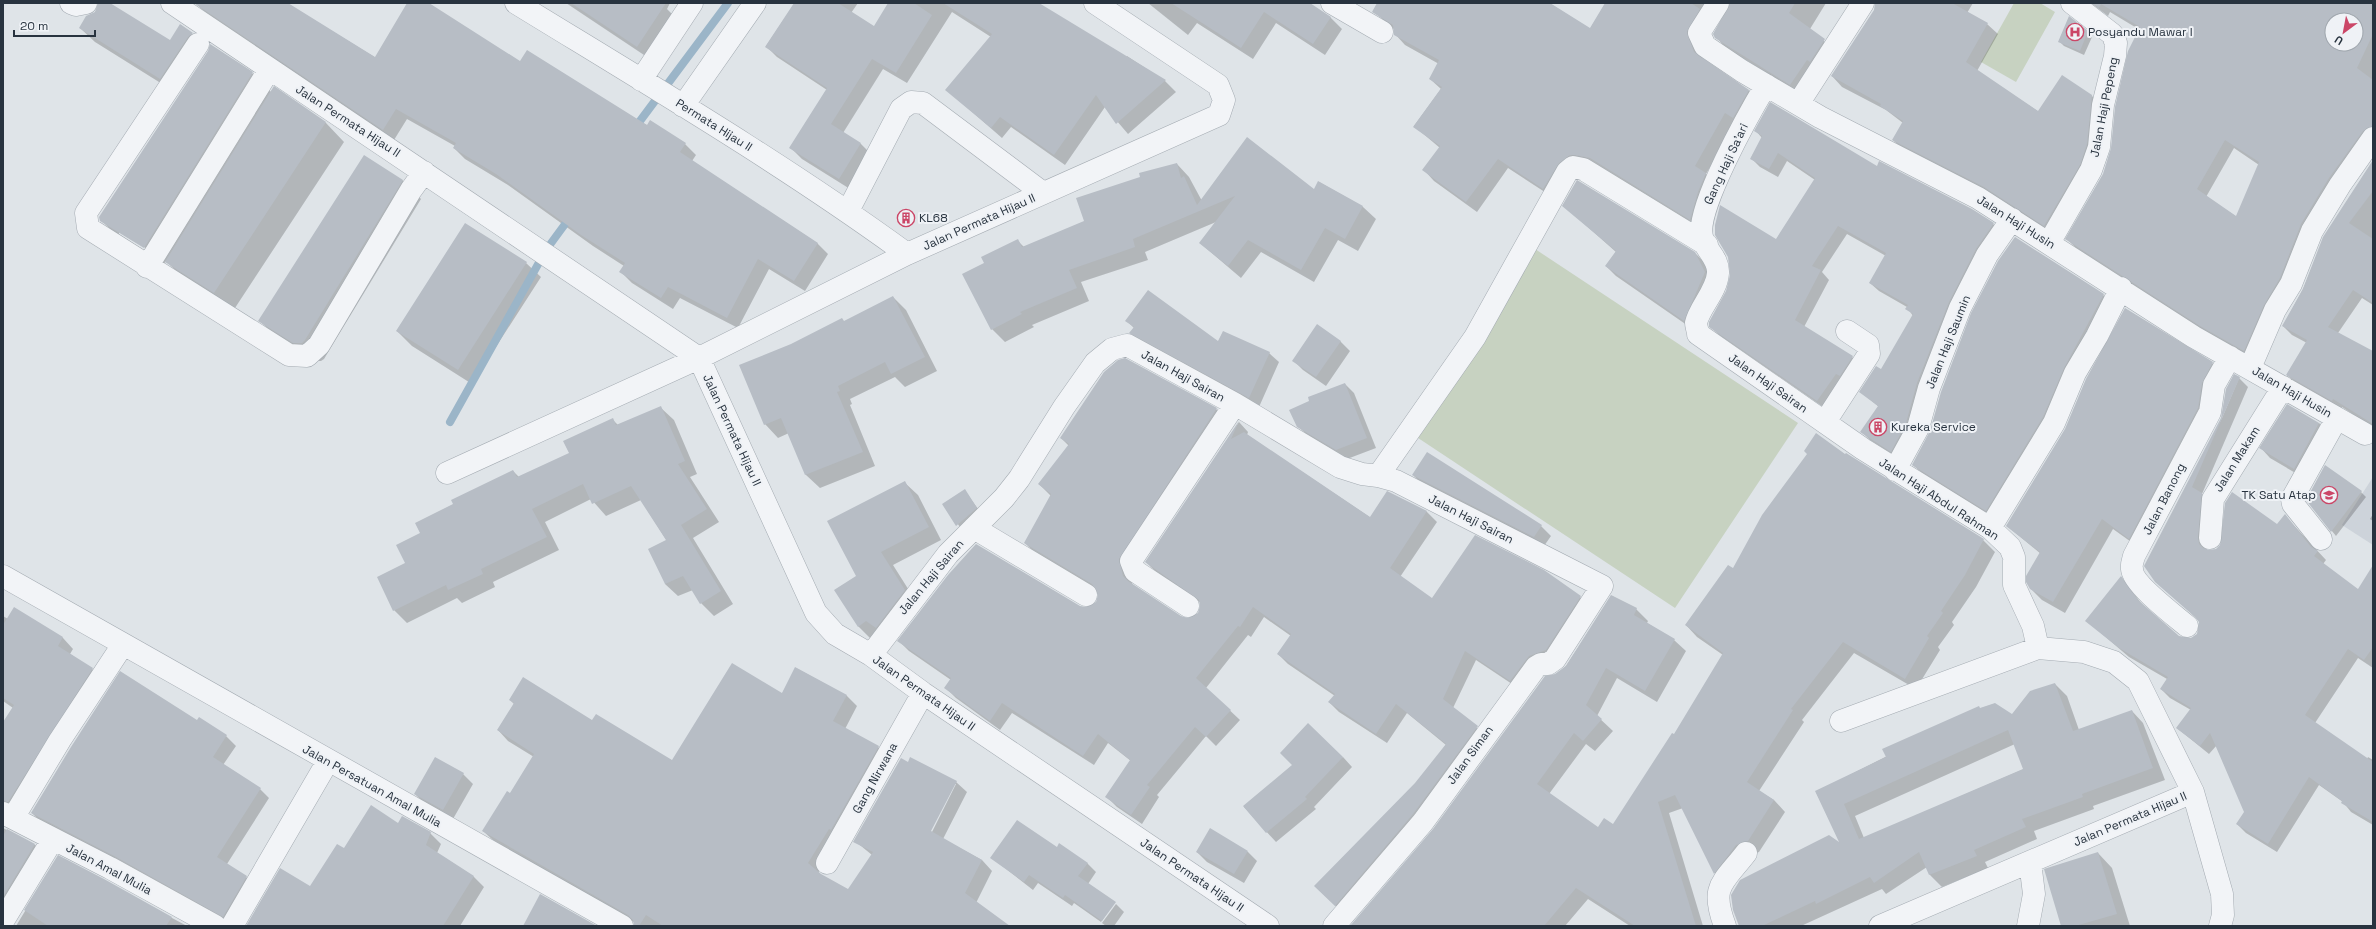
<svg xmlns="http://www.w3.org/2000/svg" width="2376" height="929" viewBox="0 0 2376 929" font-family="'Space Grotesk',sans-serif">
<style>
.built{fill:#cdd3da}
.green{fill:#c7d2c1}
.shadow{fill:#0003;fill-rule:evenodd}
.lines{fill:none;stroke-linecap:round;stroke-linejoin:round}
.stream{stroke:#9bb5c8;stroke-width:8}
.building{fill:#b7bdc5;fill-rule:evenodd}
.minor-casing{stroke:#a4abb2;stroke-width:23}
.minor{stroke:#f2f4f7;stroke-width:22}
.labels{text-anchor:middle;stroke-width:4;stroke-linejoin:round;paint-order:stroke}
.poi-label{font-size:12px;fill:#28333f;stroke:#eff2f6;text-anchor:start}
.street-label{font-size:12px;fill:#28333f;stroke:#eff2f6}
</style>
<rect width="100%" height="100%" fill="#dfe4e8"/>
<path class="built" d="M2373,477v68l-31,-20z"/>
<path class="green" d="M2014,3h26l15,9 -39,70 -35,-20z
M1529,245l269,178 -123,185 -269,-178z"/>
<path class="shadow" d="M99,3h9l62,39 11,-17 26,23 -32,44 -80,-50 -15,-14 15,-15z
M195,3h91l90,55 32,-55h18l94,59 165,82 11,11 -4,6 125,82 11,11 -23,37 -36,-22 -31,59 -58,-30 -7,11 -41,-26 -11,-11 3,-6 -31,-20 -85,-61 -43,-26 -11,-11 1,-2 -48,-27 -13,21 -188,-127z
M566,3h104l-3,6 10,10 -27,40z
M795,3h63l-7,10 23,15 15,-25h148l89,55 1,-2 38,25 11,11 -48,42 -23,-27 -40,58 -54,-38 -9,11 -55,-48 44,-53 -39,-25 -45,71 -24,-14 -40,64 18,11 11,11 -22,34 -48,-30 -11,-11 36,-58 -50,-33 -11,-11z
M1148,3h160l22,14 12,12 -17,26 -49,-32 -23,36 -56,-36 -9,12z
M1378,3h171l41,26 16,-26h118l-26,46 7,13 43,28 11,11 -23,22 -30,51 10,10 -16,45 -114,-64 -32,33 -46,-30 -31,44 -43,-31 -10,-11 16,-22 -26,-22 27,-37 -11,-10 9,-15 -34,-19 -10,-11 -1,-5 -21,-18z
M1731,3h95l-16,26 24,21 -33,44 -75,-46 -10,-11z
M1875,3h98l-6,10 20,11 11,10 -21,37 62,41 53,-16 10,11 -5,48 -42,80 -152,-85 -10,-10 10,-17 -17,-13 -44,-23 -10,-11 43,-66z
M2091,3h282v136l-120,220 -42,-24 -135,-87 -9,-9 37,-64 8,-26 28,-119 -30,-18 -2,4zM2332,20h24v24h-24zM2234,148l25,17 -22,52 -31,-20z
M2069,18l23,19 -8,18 -20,-9 -5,-5z
M252,73l19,19 3,-4 52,35 18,19 -111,169 -48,-31 -19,-19 -3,5 -43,-27 -19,-19zM119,232l30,18 -2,2 -28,-18z
M1756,131l121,37 116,56 9,8 -102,227 -30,-19 -8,-8 17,-25 -18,-15 20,-21 32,-55 -6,-9 -28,-16 -9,-8 16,-27 -39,-22 -25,38 7,8 -25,47 48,30 9,9 -35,43 -107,-74 -9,-9 66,-86 39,-60 -28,-19 -9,16 -18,-10 -9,-9 11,-20z
M1247,139l67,52 5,-9 44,25 13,12 -18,32 -20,-11 -24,42 -53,-30 -20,26 -41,-35 16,-21 -71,30 3,8 -67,22 8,19 -57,24 2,2 -29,15 -13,-13 -7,-65 32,-24 7,7 61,-25 56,-45 36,-13 12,13 13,24z
M2373,161v144l-11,-7 -24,35 35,20v75l-31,-21 -1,2 -45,-26 -9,-8 20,-32 -15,-8 -9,-9 20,-37 21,-52z
M402,180l19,19 -97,160 -3,2h-8l-35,-22 -18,-18z
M1564,206l131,47 10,10 10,20 -21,47 -78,-54 -10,-10 10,-14z
M526,263l15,14 -69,107 -60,-38 -15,-15z
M2103,295l9,8 -117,216 -73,-46 -9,-8 18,-33z
M893,297l13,13 31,61 -32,16 -10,-10 -45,22 2,5 -2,1 25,61 -55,22 -14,-13 -17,-42 -11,5 -13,-14 26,-79 53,-23z
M1127,321l142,32 10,9 -20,45 -119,-64 -10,-10 4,-5z
M1340,341l10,10 -24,35 -23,-16 -10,-10z
M1125,359l91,50 10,10 -98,151 5,16 48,31 7,3 11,-6 2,-11 -45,-31 -10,-10 93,-140 9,10 -1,3 124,83 16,-25 40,19 10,10 -37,55 32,22 148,-2 10,10 -69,83 -45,-30 -23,48 34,29 -142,178 -30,-29 101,-102 30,-39 -39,-32 -20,30 -48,-31 -10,-10 6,-6 -47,-32 -10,-10 13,-18 -27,-19 -13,20 -3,-2 -42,53 34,32 -24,26 -10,-10 -49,59 2,2 -17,27 -25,-17 -10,-10 24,-36 -23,-18 -14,22 -82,-52 -12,17 -44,-32 -10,-10 5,-8 -42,-29 -10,-10 180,-34 7,2 11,-7 3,-7 -3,-5 -62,-37 -10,-10 26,-47 -12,-12 30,-38 -8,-8z
M2212,363l12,11 -83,175 -28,-20 -48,84 -23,-13 -12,-12 11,-34 -34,-28 59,-96z
M2239,378l9,9 -46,107 9,9 -4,48 9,-1 62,-24 7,-10 41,44 -3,4 35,27 15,-24v101l-15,-10 -43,65 52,36 1,-2 5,3v65l-22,-13 -8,-10 -24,-17 -42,67 -31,-19 -9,-9 8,-12 -28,-67 -8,9 -32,-26 14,-18 -21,-12 -9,-9 6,-10 -38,-22 -42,-36 34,-44 23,30 35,30 12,2 7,-5 2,-12 -55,-56 77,-148z
M1345,384l9,9 22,55 -29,11 -39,-23 -10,-10z
M661,408l13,12 23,54 -7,3 29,45 -26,16 40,66 -19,12 -13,-13 -8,-13 -15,6 -13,-12 2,-43 -26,-41 -35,16 -15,-17 -46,23 14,28 -66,32 2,5 -33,16 -5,-5 -50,25 -13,-13 12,-46 16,-30 33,-29 58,-34 6,6 51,-23 42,-35 6,6z
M2319,423l10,10 -25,45 -34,-20 -9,-10z
M1845,455l138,85 12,12 -19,35 -24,35 2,3 -16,22 2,3 -24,39 -62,-36 -52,67 2,2 -45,69 15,9 11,12 -26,40 -11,4 -22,28 -11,-11 -32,-65 -14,5 34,113h-73l-42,-27 -23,27h-213l82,-96 122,-155 10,-9 46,-70 24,13 12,12 -1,2 27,17 12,11 -29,51 -40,-24 -20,38 16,15 -18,20 -9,-7 -37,50 49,35 16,-3 60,-90 49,-81 -26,-18 -11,-12 47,-55z
M1413,475l128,51 10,10 -7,10 -121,-61z
M905,483l13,12 23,45 -48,25 24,38 -46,36 -13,-13 -1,-49z
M965,491l16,22 -19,17 -18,-26z
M2361,492l5,5 -30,39 -29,-36z
M2373,514v7l-3,-2z
M15,609l48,29 10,11 -3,5 22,15 11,10 -100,138v-93l10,-16 -10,-7v-85l5,3z
M796,668l51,28 10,10 -12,23 33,18 11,10 -71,116 30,18 24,-36 -17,-14 101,-59 11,10 -24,47 39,21 10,11 -16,32 32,23h-373l-1,-4 -140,-81 -11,-10 27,-37 24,-37 -26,-16 -10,-11 16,-26 -4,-4 82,22 81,39 109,-67zM954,784h2l-26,52 -2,-1z
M2055,684l12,12 12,34 53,-19 11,12 22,57 -72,26 1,3 -60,22 3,8 -52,23 3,6 -46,19 -12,-12 -3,-8 -41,27 -4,-5 -81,37h-61l101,-82 -25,-52 164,-83 32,7zM2015,744l9,25 -160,69 -9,-22z
M199,719l27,17 10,10 -13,19 37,24 9,9 -42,66 19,13 10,9 -23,40 -192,-104 -9,-9 165,-91z
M1343,757l9,10 -38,40 2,2 -40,33 -32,-35z
M463,774l10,10 -20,35 -28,-15 -10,-10z
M399,824l31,9 11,11 -4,9 37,24 10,10 -24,39h-212l62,-38 34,-38z
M3,828l32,17 10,10 -42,70z
M1197,852h51l9,9 -13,22 -37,-21z
M2098,853l14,15 18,58h-68z
M58,857l129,69h-171z
M992,858l95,5 9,9 -8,12 26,19 -13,19 -27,-19 -2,3 -34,-23 -5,7z
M1116,904l8,8 -10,14h-8l-4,-3z"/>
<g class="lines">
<path class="stream" d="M634,129l94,-126
M450,422l96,-172 25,-34"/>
</g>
<path class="building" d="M98,3h12l60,37 10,-16 13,9 -5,4 -28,42 -81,-51 7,-12 9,-4z
M194,3h94l87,54 32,-54h22l91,58 7,-11 120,75 3,-5 36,23 -6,9 138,91 -24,38 -36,-22 -31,59 -59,-31 -7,11 -42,-26 6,-9 -44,-28 -85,-61 -43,-26 3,-5 -60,-34 -13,21z
M571,3h95l-29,44z
M794,3h44l36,23 14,-23h26l18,12 -36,58 -24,-14 -41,65 30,19 -22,36 -50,-31 38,-60 -62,-41z
M943,3h96l127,77 -50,44 -20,-29 -42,60 -54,-38 -9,11 -46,-38 47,-56z
M1171,3h139l21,14 -18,27 -49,-32 -23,36z
M1377,3h173l40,25 15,-25h86l9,6 -13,23 7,20 55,38 -16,28 -8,-5 -30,53 11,7 -8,19 -8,28 -100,-62 -15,-3h-5l-11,8 -16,26 -45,-30 -32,43 -44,-32 18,-24 -27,-19 29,-40 -13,-8 10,-19 -45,-25 -1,-10 -21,-13z
M1730,3h65l-6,10 36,26 -15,23 -3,-2 -17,25 -75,-47 -2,-4z
M1875,3h77l36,20 -22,39 72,49 24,-36 30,20 -5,49 -7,21 -36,61 -60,-39 -92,-47 11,-19 -23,-15 1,-2 -50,-28 43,-66z
M2092,3h281v31l-16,34 16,12v46l-10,5 -34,47 -28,46 -21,54 -16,27 -20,46 -44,-25 -135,-87 38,-65 8,-26 4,-41 13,-56 12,-24 -39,-23 -2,4zM2332,20h24v24h-24zM2225,140l34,22 -23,54 -39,-27z
M2069,16l19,15 -8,20 -22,-9z
M210,44l43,28 -109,176 -44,-27 -1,-4 109,-166z
M274,86l52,36 -112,171 -49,-31z
M1770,102l107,64 2,-5 93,48 22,14 -18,26 -27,53 -32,81 -11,40 -15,29 -31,-20 18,-26 -19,-14 17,-26 5,3 32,-55 -8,-5 3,-4 -39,-22 17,-30 -48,-27 -26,40 9,4 -26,50 58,36 -13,20 -4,-2 -19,27 -108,-74v-5l17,-31 4,-16 -2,-18 -13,-22v-10l5,-20 56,34 39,-61 -37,-25 -9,16 -19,-10 12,-23 -8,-5z
M1247,137l67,52 4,-8 45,25 -18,33 -20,-11 -24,42 -53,-30 -20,26 -29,-23 36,-47 -102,43 2,8 -66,23 8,18 -57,24 2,2 -31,16 -29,-56 22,-11 -3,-6 37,-18 4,8 62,-26 -8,-23 64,-21 -1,-4 38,-10 4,15 3,-2 13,29z
M364,155l39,25 -98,160 -3,3h-9l-35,-22z
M2373,160v31l-24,32 24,16v64l-20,-13 -25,37 45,24v73l-40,-25 -1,2 -46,-26 21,-35 -25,-14 21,-37 20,-52z
M1577,180l118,72 10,20 -21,49 -79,-55 11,-15 -54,-45z
M465,223l62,39 -69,108 -62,-39z
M2015,237l89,57 -40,74 -21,49 -57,94 -74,-46 18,-34 11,-39 30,-79 27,-52z
M1148,290l70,51 5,-10 47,21 -21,46 -120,-65 5,-6 -9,-6z
M893,296l32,61 -34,17 -6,-12 -47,24 2,5 -3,1 26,60 -58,23 -24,-57 -17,7 -25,-60 52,-21 51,-26 2,3z
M2125,308l88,54 -11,21 -4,25 -69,131 -27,-20 -49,83 -23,-13 -4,-7v-6l14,-24 -34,-26 59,-97 21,-50z
M1317,324l24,17 -25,36 -24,-16z
M1125,358l92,50 -98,151 4,17 5,5 53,35 7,2 10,-5 2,-7 -1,-6 -54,-38 94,-141 -8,18 13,-7 126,85 17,-26 40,20 -37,57 42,30 43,-63 69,35 37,26 -35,54 -17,6 -19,25 -45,-30 -22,48 35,27 -65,88 -78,92 -21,-20 101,-103 31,-39 -50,-40 -20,30 -48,-32 7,-8 -58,-40 14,-20 -38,-27 -13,20 -2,-1 -42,52 35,32 -25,27 -11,-10 -48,58 3,2 -19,28 -26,-18 25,-37 -32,-26 -15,22 -81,-53 -12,18 -46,-33 7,-10 -54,-37 51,-66 28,-31 104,62 6,1 10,-5 2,-7 -6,-11 -68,-41 27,-49 -13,-10 31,-40 -9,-6 44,-66 14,-12z
M2234,374l6,3 -48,110 10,6 -4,44 1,7 4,4 6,2 7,-1 4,-4 5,-42 7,-11 45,32 8,-10 26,33 7,4 -4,5 44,33 15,-24v82l-9,13 -16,-11 -43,66 68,47v60l-32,-19 1,-2 -33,-24 -41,67 -32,-20 8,-12 -34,-79 -10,13 -24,-18 15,-20 -31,-19 8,-12 -49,-29 -34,-27 36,-45 17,24 41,36 12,2 6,-4 2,-12 -4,-5 -40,-35 -11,-16 77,-148 5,-29z
M1345,383l22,55 -31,12 -39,-23 -8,-17 20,-9 -1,-4z
M2287,404l32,19 -25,46 -35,-21z
M661,406l24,55 -7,3 29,45 -26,16 40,66 -21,13 -17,-28 -18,8 -17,-35 18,-9 -35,-54 -39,18 -9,-20 -51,25 15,28 -66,32 2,5 -35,16 -2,-5 -53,26 -16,-34 28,-14 -9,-18 24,-12 -5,-10 38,-19 -2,-4 62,-30 4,7 52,-24 -6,-12 50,-23 3,7z
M1816,433l29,21 1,-1 138,86 -19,36 -24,36 2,2 -16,23 2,2 -24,41 -62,-37 -52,67 2,1 -46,72 27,18 -26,41 -12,4 -22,29 -39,-79 -17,7 38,124h-61l-59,-38 -32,38h-194l83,-97 112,-153 10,-2 11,-8 45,-71 26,13 -3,7 41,24 -30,52 -39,-23 -20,37 16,14 -19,22 -9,-8 -37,51 61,43 6,-9 9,6 59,-91 2,1 49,-81 -38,-28 43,-60 5,3 29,-53 45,-61 -3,-3z
M1427,452l115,73 -8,12 -122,-62z
M2325,465l37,26 -31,41 -25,-32z
M905,481l24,46 -48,25 24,38 -29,38 -10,-7 -8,6 -24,-37 22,-14 -29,-55z
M965,489l12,19 -21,18 -14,-22z
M14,607l49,30 -5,9 35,22 -85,134 -5,-1v-79l11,-17 -11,-7v-73z
M732,663l50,30 13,-26 52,28 -14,26 46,25 -48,84 -2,-1 -21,34 13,11 27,15 25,-37 -20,-10 48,-84 7,4 2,-5 47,24 -26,50 51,29 -17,33 45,33h-347l-17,-11 -7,11h-5l-1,-6 -5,-5 -146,-84 25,-40 3,2 24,-39 -37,-24 17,-27 -5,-3 14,-23 69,43 4,-6 76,46z
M120,671l77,49 2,-3 28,18 -14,22 48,31 -44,69 30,19 -24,41 -107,-60 -85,-44 40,-66z
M2055,683l18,48 59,-21 21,58 -71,26 1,3 -61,22 4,8 -52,23 3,6 -48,19 -10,-23 -45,31 -4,-6 -54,27 -1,-3 -53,25h-23l-6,-16 -2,-15 9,-15 89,-45 10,7 -24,-51 71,-34 -4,-8 97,-43 1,2 15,-5 17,11 18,-23zM2008,730l15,39 -164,70 -15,-35z
M1308,723l35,34 -38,40 2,2 -41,34 -23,-27 49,-41 -12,-12z
M435,757l29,16 -21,37 -29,-16z
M371,805l27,18 4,-7 29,16 -5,13 48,31 -31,50h-197l34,-58 30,18 27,-42 7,4z
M1017,820l40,27 2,-4 29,20 -10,13 38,26 -14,19 -37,-26 -2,3 -34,-23 -5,7 -34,-24z
M1210,828l38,23 -14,23 -38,-22z
M7,829l28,15 -32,53v-61z
M2098,852l19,62 -42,12h-14l-17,-57z
M58,855l46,24 68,38 -6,9h-118l-24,-16z
M540,894l57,32h-74z"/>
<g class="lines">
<defs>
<path id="minor" d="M71,3l5,2 10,-2
M172,3l527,355 208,-104 312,-139 5,-15 -6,-15 -123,-82
M516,3c132,81 266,160 391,251
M1332,3l50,29
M1718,3l-19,30 6,13 37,25 78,46 158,81 216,139 171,97
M198,44l-112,169 2,15 201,127 18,1 12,-11 92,-155 13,-18
M641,80l51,-77
M1766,85c-16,27 -71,124 -64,152 3,13 17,21 16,36 -1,18 -19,35 -22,50 0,3 2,8 2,11l165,115 127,79 20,19 4,10v28l19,41 5,22
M1798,104l65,-101
M683,106l72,-103
M848,211l53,-102 10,-7 12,1 120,90
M2049,243l42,-73 8,-23 4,-42 12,-49 1,-13 -4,-9 -40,-31
M147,267l122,-197
M2250,368l25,-58 16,-26 21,-53 28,-46 33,-47
M1825,422l44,-68 -1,-9 -21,-14
M1895,470l23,-42 11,-40 31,-80 27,-53 25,-36
M447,473l252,-115 117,255 19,21 36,21 52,38 345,233
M1378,476l97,-139 92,-165 6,-5 10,2 124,76
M974,528l112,67
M1990,528l64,-105 21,-50 22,-37 24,-48
M2210,538l3,-39 70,-112
M2321,539l-28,-35 -1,-5 45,-81
M3,576l619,350
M1188,606l-53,-35 -4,-10 104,-157
M2187,626c-12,-10 -55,-43 -55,-57 -1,-4 1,-9 2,-13l76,-144 4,-27 16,-28
M871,655l77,-101 56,-56 15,-19 45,-72 31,-44 17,-14 15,-4 108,59 105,63 22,7 16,2 18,5 206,105 -47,73 -7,5h-7l-5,3 -113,155 -89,104
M1841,721l197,-73 46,4 30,10 24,19 55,111 29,102 1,21 -3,11
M3,813l107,55 105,58
M13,818l47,-78 62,-94
M827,863l96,-170
M3,921l50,-82
M232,926l96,-165
M1725,926c-15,-40 -3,-42 21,-73
M1880,926l313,-134
M2028,926l6,-32 -4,-32"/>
</defs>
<use href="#minor" class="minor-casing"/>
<use href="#minor" class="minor"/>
</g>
<defs>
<symbol id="hospital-ring" viewBox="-11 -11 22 22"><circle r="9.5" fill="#eff2f6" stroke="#cb4667" stroke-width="1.5"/><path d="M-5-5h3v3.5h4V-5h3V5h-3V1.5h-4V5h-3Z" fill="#cb4667"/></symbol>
<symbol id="building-ring" viewBox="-11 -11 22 22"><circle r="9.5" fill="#eff2f6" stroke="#cb4667" stroke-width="1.5"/><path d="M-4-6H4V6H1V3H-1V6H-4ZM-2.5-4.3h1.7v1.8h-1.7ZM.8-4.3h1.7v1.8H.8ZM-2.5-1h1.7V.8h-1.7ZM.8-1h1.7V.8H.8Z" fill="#cb4667"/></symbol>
<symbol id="school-ring" viewBox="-11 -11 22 22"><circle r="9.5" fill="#eff2f6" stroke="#cb4667" stroke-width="1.5"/><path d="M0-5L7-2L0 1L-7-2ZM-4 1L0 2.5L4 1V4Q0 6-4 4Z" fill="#cb4667"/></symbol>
</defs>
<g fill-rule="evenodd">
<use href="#hospital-ring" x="2065" y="22" width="20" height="20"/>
<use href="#building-ring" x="896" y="208" width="20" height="20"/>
<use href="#building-ring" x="1868" y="417" width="20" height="20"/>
<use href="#school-ring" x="2319" y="485" width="20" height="20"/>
</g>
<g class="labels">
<g class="poi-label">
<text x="2088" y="36">Posyandu Mawar I</text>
<text x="919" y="222">KL68</text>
<text x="1891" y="431">Kureka Service</text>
<text x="2316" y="499" text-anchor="end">TK Satu Atap</text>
</g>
<g class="street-label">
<text transform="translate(2104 107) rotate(-79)" y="4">Jalan Haji Pepeng</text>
<text transform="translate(348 121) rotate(33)" y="4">Jalan Permata Hijau II</text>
<text transform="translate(714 125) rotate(32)" y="4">Permata Hijau II</text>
<text transform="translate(1726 164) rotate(-65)" y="4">Gang Haji Sa'ari</text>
<text transform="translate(979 222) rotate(-24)" y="4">Jalan Permata Hijau II</text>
<text transform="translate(2016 222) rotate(32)" y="4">Jalan Haji Husin</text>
<text transform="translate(1948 342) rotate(-68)" y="4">Jalan Haji Saumin</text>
<text transform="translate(1183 376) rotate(29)" y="4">Jalan Haji Sairan</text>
<text transform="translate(1768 383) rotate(35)" y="4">Jalan Haji Sairan</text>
<text transform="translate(2292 392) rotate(30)" y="4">Jalan Haji Husin</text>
<text transform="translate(732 430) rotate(65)" y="4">Jalan Permata Hijau II</text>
<text transform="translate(2237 459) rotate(-58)" y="4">Jalan Makam</text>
<text transform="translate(1939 499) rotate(33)" y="4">Jalan Haji Abdul Rahman</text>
<text transform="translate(2164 499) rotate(-63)" y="4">Jalan Banong</text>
<text transform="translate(1471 519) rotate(27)" y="4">Jalan Haji Sairan</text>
<text transform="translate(931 577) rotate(-50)" y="4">Jalan Haji Sairan</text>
<text transform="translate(924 693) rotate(35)" y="4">Jalan Permata Hijau II</text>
<text transform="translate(1470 755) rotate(-54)" y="4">Jalan Siman</text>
<text transform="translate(875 778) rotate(-61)" y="4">Gang Nirwana</text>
<text transform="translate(372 786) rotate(29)" y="4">Jalan Persatuan Amal Mulia</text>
<text transform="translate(2130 819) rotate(-23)" y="4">Jalan Permata Hijau II</text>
<text transform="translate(109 869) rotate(28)" y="4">Jalan Amal Mulia</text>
<text transform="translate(1192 875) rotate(34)" y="4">Jalan Permata Hijau II</text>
</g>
</g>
<rect width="2376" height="929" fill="none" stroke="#28333f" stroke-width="8"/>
<g transform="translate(2344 32) rotate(212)"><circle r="19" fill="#eff2f6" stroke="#9fa6ad"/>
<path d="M0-3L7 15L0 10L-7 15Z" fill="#cb4667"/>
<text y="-6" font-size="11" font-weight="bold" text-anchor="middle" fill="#28333f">U</text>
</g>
<path d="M14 30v6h81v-6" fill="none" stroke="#28333f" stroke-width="2"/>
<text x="20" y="30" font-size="12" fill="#28333f" stroke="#eff2f6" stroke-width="3" paint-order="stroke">20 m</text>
</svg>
